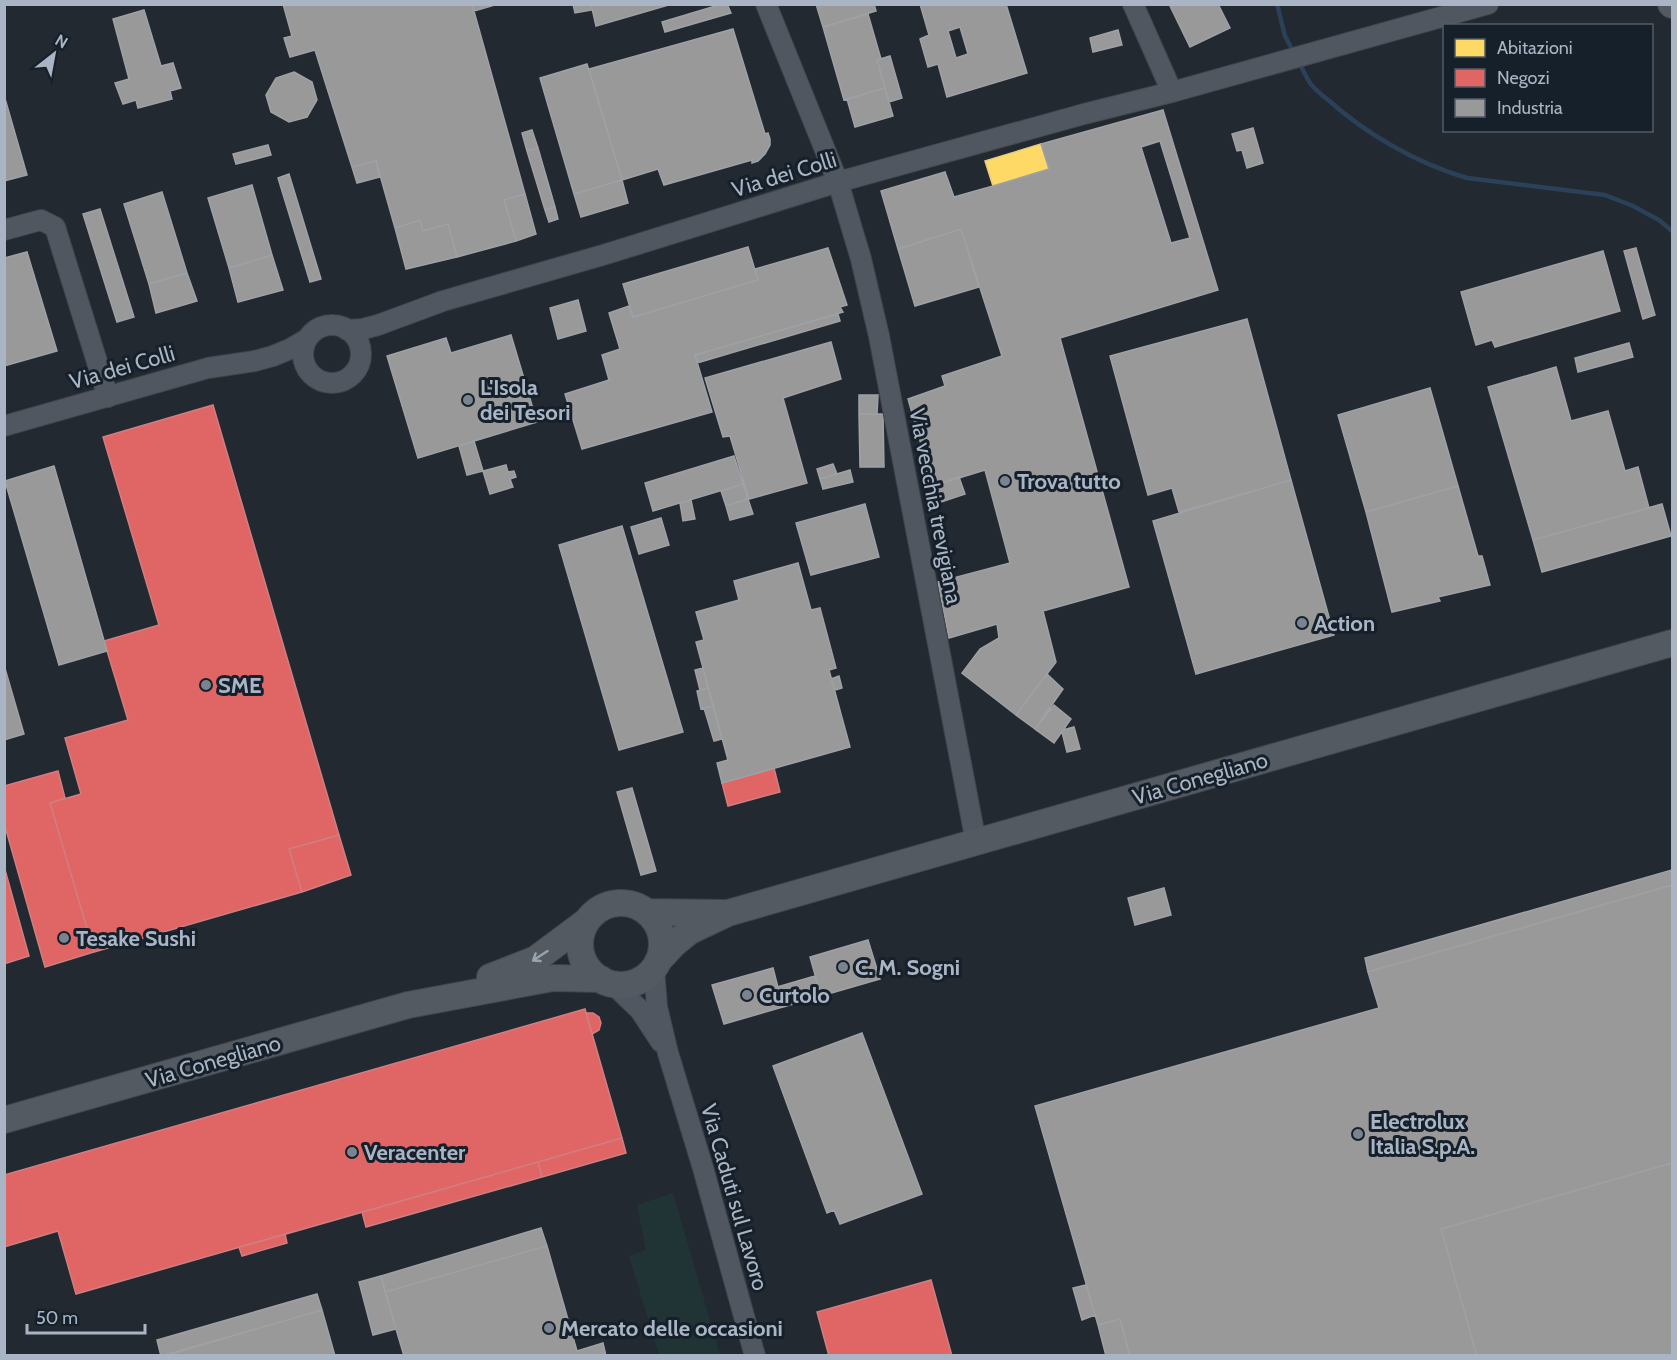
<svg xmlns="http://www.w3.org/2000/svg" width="1677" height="1360" viewBox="0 0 1677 1360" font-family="Cabin,sans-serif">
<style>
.green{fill:#203436}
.homes{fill:#ffd966;stroke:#e5ce82;stroke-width:1.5}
.shops{fill:#e06666;stroke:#d07e82;stroke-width:1.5}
.industry{fill:#999;stroke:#9ea1a6;stroke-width:1.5;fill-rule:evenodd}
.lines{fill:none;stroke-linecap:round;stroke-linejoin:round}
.stream{stroke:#2b4159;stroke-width:4.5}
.minor-casing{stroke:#40454b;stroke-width:22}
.major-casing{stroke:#40454d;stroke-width:28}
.minor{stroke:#515760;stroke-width:20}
.major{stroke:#545a61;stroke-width:26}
.oneway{stroke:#98a3b0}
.poi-dot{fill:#7a8490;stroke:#16202b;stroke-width:2}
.labels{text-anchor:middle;stroke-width:6;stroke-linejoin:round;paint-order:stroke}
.street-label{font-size:22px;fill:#a9b5c4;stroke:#16202b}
.poi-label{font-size:22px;font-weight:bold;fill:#a9b5c4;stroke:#16202b;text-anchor:start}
</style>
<rect width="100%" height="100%" fill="#232930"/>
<path class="green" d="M673,1193l47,162h-61l-30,-99 17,-6 -9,-45z"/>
<path class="homes" d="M1041,144l8,25 -56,17 -8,-25z"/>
<path class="shops" d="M213,405l126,430 -50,14 13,43 -208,60 -44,-149 31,-9 -16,-56 63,-18 -24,-79 55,-16 -56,-188z
M774,768l6,24 -52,14 -6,-23z
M58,771l7,27 -15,5 44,149 -49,15 -41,-144v-37z
M339,835l12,40 -49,17 -13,-43z
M4,866l25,90 -25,8z
M585,1009l37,129 -546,156 -18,-63 -54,16v-72z
M586,1013h7l6,4 2,6 -2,7 -7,4z
M622,1138l4,15 -84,24 -4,-15z
M538,1162l4,15 -176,50 -4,-15z
M285,1234l2,9 -45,13 -3,-9z
M931,1280l21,76h-123l-12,-44z"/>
<path class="industry" d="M283,4h189l53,190 -21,6 12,41 -59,16 -9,-33 -25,7 -3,-11 -25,8 -19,-67 -24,6 -37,-117 -25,7 -6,-19 8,-2z
M472,4h26l-24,7z
M573,4h18l1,6 -17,3z
M591,4h81l-76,22z
M722,4h5l4,9 -66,19 -3,-10z
M816,4h58l2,7 -53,16z
M920,4h86l21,69 -80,24 -9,-33 -10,3 -8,-28 9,-4zM960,27l8,27 -12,4 -8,-27z
M1169,4h49l12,24 -40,19z
M144,10l17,56 12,-3 8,25 -11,3 2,8 -34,9 -2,-8 -13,4 -8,-21 14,-4 -16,-60z
M868,14l13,45 -4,1 8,28 -41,12 -21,-73z
M733,29l32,105 3,-1 2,6v6l-5,9 -7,7 -6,2v-3l-88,25 -6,-16 -36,11 -33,-111z
M1118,30l4,15 -29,7 -3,-14z
M890,56l12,42 -13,4 -12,-42z
M587,64l35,116 -48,14 -34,-116z
M294,72l18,10 5,18 -10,17 -18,5 -18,-10 -5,-17 10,-17z
M885,88l8,28 -38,11 -8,-28z
M4,95l23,80 -23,6z
M1163,110l55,180 -158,48 69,249 -86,24 13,51 -40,53 -54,-42 18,-24 19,-11 -2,-14 -48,14 -11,-56 72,-19 -25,-93 -52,16 -25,-87 37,-13 -3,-10 60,-20 -41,-127 -63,20 -17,-58 64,-19 9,25 39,-11 56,-17 -8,-25zM1160,141l30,97 -19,5 -30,-96z
M1253,128l10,35 -16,5 -5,-18 -5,1 -5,-17z
M532,130l6,18 -11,3 -5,-18z
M268,145l3,10 -35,9 -3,-10z
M538,148l17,59 -10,3 -18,-59z
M376,161l4,16 -23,6 -5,-16z
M289,174l32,105 -11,3 -32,-104z
M622,180l6,23 -47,14 -7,-23z
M252,185l20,70 -43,13 -21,-70z
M162,192l25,81 -38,11 -25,-80z
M525,194l11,40 -20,7 -12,-41z
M555,207l3,12 -9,3 -4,-12z
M100,209l34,108 -17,5 -34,-108z
M420,220l3,11 25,-7 9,33 -51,12 -11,-41z
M961,229l18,58 -64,19 -17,-57z
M748,247l10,33 -125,37 -10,-33z
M828,248l19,57 -7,2 3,5 -148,43 17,57 -130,37 -17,-55 44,-14 -7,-25 18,-6 -11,-36 20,-7 4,11 125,-37 -3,-11z
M1636,248l19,67 -12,4 -19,-68z
M1603,251l17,60 -125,36 -3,-7 -16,5 -15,-53z
M27,252l30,99 -53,15v-108z
M272,255l11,35 -45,12 -9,-34z
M187,273l10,28 -41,12 -7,-29z
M578,300l8,31 -28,8 -8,-31z
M838,314l2,7 -143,42 -2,-8z
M1247,319l44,161 -112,32 -7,-24 -24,7 -38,-139z
M511,335l26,87 -119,36 -31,-102 59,-18 5,15z
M831,342l10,37 -58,19 24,85 -58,16 -19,-63 -7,1 -18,-59z
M1629,343l4,14 -55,15 -3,-14z
M1556,367l15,54 37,-10 17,60 13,-4 11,41 -116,32 -45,-153z
M1430,388l28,98 -92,26 -28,-97z
M859,395h19l-1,19h-18z
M859,414h24l1,53h-24z
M474,441l9,30 -16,4 -8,-29z
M734,456l9,28 -90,27 -8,-28z
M833,464l4,10 -17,5 -3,-10z
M506,465l2,7 6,-1 2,6 -6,2 3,8 -23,7 -7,-23z
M54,466l53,185 -48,14 -54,-184z
M850,470l3,12 -30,7 -3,-10z
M929,471l4,15 26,-9 6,17 -36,12 -8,-32z
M1291,480l43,155 -138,39 -43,-153z
M743,484l5,15 -22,7 -5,-15z
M1458,486l20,70h4l8,29 -52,12 2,4 -48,11 -26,-100z
M748,499l5,15 -23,6 -4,-14z
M691,500l4,19 -12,2 -3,-18z
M865,504l14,53 -68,18 -15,-52z
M1662,504l9,32 -129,36 -9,-32z
M661,518l8,27 -30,9 -8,-27z
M622,526l61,206 -64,18 -60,-205z
M798,563l13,47 9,-2 16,60 -7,2 21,77 -128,36 -5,-20 11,-3 -32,-118 8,-2 -8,-28 43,-12 -5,-19z
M4,665l20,69 -20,6z
M703,668l5,20 -8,2 -5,-20z
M1047,674l16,15 -28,40 -19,-14z
M839,676l3,12 -7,2 -4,-11z
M708,688l5,18 -12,3 -4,-18z
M1054,705l17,14 -17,24 -19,-14z
M713,706l9,33 -8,2 -10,-33z
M1074,727l6,22 -13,3 -5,-20 1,-2z
M632,788l24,83 -15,4 -24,-83z
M1672,870v15l-304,87 -3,-14z
M1672,885v278l-231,66 36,127h-347l-10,-37 -22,6 -63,-219 344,-98 -11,-36z
M1164,888l7,27 -36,10 -7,-27z
M868,940l12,39 -59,17 -11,-39z
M773,968l10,39 -59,17 -12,-39z
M815,976l6,20 -38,11 -6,-20z
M862,1033l60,161 -82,30 -6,-14 -7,3 -54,-147z
M1672,1163v193h-195l-36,-127z
M541,1228l6,18 -162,46 -4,-16z
M547,1246l30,105 26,-8 3,13h-202l-19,-64z
M381,1276l15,53 -23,6 -14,-53z
M1086,1285l9,30 -13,5 -9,-32z
M317,1294l5,16 -161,46 -4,-16z
M322,1310l13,46h-171z
M1120,1319l10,37h-24l-8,-31z"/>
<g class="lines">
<path class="stream" d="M1277,4l8,32 9,17
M1299,63c4,6 7,14 11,20 4,6 11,11 17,16 39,35 89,64 140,79l138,17 28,11 26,14 13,11"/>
<defs>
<path id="minor" d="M766,4l72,178 23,77 18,77 97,506
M1133,4l39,88
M4,230l37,-10 14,7 53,170
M303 354a29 29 0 1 1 58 0a29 29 0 1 1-58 0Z
M347,330l16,-1 15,-4 65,-24 160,-46 235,-73 246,-68 88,-22 316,-88
M4,426l204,-58 47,-7 18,-5 17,-7 17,-10
M654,968l3,39 11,46 35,115 52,188
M613,984l27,26 21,32"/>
<path id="major" d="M1671,4l1,1
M580 944a41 41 0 1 1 82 0a41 41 0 1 1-82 0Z
M647,912l75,1
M658,961l16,-17 16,-13 38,-18 944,-270
M490,977l46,-18 51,-38
M4,1120l404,-115 145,-27 48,1"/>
</defs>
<use href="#minor" class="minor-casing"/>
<use href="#major" class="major-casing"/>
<use href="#minor" class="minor"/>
<use href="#major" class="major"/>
</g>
<defs><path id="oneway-shaft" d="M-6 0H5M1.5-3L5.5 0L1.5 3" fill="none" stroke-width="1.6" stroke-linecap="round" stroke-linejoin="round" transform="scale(1.5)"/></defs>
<use class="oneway" href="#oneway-shaft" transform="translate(540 956) rotate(147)"/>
<g class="poi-dot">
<circle cx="468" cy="400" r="6"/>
<circle cx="1005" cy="481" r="6"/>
<circle cx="1302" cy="623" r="6"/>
<circle cx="206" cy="685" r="6"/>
<circle cx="64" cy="938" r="6"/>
<circle cx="843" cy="967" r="6"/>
<circle cx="747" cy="995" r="6"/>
<circle cx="1358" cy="1134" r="6"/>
<circle cx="352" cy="1152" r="6"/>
<circle cx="549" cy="1328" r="6"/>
</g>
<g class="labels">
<g class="street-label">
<text transform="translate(784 174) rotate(-17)" y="8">Via dei Colli</text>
<text transform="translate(122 367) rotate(-16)" y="8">Via dei Colli</text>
<text transform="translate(936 506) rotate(79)" y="8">Via vecchia trevigiana</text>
<text transform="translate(1200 778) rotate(-16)" y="8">Via Conegliano</text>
<text transform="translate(213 1061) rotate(-16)" y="8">Via Conegliano</text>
<text transform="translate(735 1197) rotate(74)" y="8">Via Caduti sul Lavoro</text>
</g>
<g class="poi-label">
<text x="480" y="395">L'Isola<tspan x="480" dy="25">dei Tesori</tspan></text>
<text x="1017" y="489">Trova tutto</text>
<text x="1314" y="631">Action</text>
<text x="218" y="693">SME</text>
<text x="76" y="946">Tesake Sushi</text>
<text x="855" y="975">C. M. Sogni</text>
<text x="759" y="1003">Curtolo</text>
<text x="1370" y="1129">Electrolux<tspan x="1370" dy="25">Italia S.p.A.</tspan></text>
<text x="364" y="1160">Veracenter</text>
<text x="561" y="1336">Mercato delle occasioni</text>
</g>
</g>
<rect width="1677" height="1360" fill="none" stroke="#a9b5c4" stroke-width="12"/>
<rect x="1443" y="24" width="210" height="108" fill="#16202b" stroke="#515c68" stroke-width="1.5"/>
<rect x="1455" y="39" width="30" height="18" fill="#ffd966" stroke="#515c68" stroke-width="1.5"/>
<text x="1497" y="54" font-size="18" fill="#a9b5c4">Abitazioni</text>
<rect x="1455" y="69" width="30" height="18" fill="#e06666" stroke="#515c68" stroke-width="1.5"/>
<text x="1497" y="84" font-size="18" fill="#a9b5c4">Negozi</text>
<rect x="1455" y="99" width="30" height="18" fill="#999999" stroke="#515c68" stroke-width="1.5"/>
<text x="1497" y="114" font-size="18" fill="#a9b5c4">Industria</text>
<g transform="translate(54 54) rotate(31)" stroke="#16202b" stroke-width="4.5" paint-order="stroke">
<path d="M0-4.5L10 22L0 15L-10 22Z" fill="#a9b5c4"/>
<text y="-9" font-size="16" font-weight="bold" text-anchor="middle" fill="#a9b5c4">N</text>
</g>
<path d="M27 1324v9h118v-9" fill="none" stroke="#a9b5c4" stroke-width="3"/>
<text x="36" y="1324" font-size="18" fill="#a9b5c4" stroke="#16202b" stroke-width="4.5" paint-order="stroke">50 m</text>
</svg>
